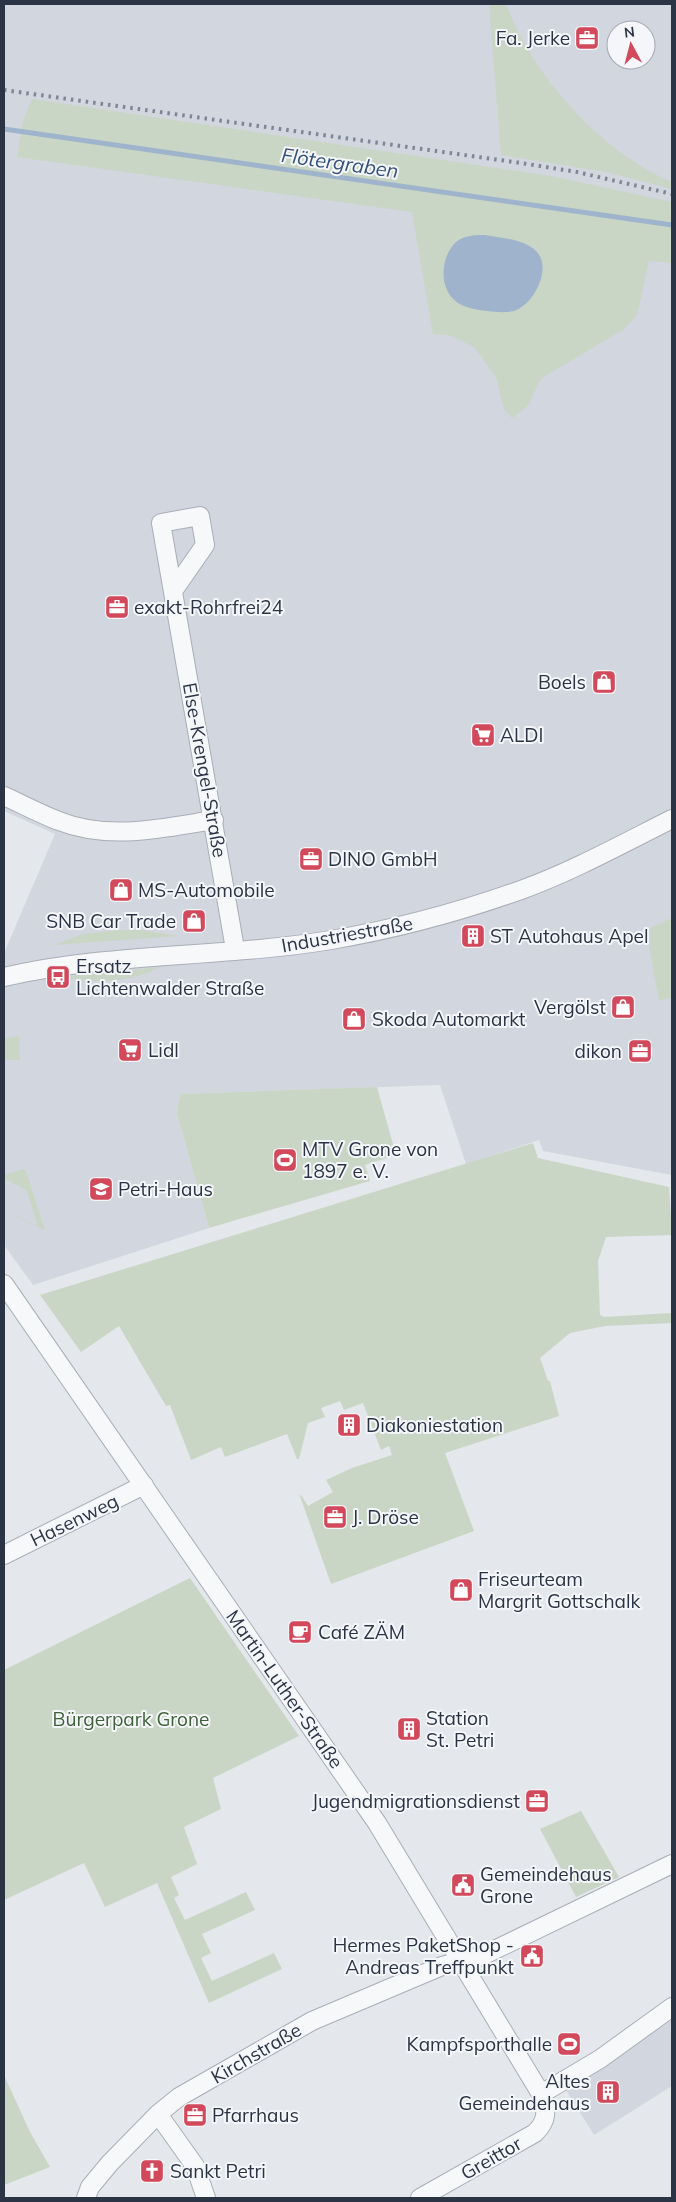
<svg xmlns="http://www.w3.org/2000/svg" width="676" height="2202" viewBox="0 0 676 2202" font-family="Mulish,sans-serif">
<style>
.built{fill:#d2d6de;fill-rule:evenodd}
.green{fill:#c9d6c5}
.water{fill:#9fb4cc}
.lines{fill:none;stroke-linecap:round;stroke-linejoin:round}
.stream{stroke:#9fb4cc;stroke-width:5}
.minor-casing{stroke:#a9aeb7;stroke-width:20}
.minor{stroke:#f7f8fa;stroke-width:18}
.rail{stroke:#7d8696;stroke-width:4;stroke-dasharray:2.5 5;stroke-linecap:butt}
.labels{text-anchor:middle;stroke-width:4;stroke-linejoin:round;paint-order:stroke}
.poi-label{font-size:19px;fill:#2b3445;stroke:#f4f6f9;text-anchor:start}
.street-label{font-size:19px;fill:#2b3445;stroke:#f4f6f9}
.park-label{font-size:19px;fill:#3f6138;stroke:#f4f6f9}
.water-label{font-size:20px;font-style:italic;fill:#34527a;stroke:#f4f6f9}
</style>
<rect width="100%" height="100%" fill="#e4e7ec"/>
<path class="built" d="M4,4h668v1171l-129,-24 -4,-11 -73,24 -26,-79 -260,9 -3,20 32,114 -176,57 -29,-40v-292l51,-119 -51,-23zM616,30h30v30h-30z
M672,2020v66l-78,49 -28,-45z"/>
<path class="green" d="M489,4h17c27,72 95,148 166,178v7l-66,-17 -105,-17z
M32,99l519,77 121,26v61l-23,-2 -12,54 -13,14 -82,49c-13,19 -6,25 -30,40l-8,-9 -8,-32 -22,-30 -25,-12 -16,-1 -21,-122 -395,-55 6,-37z
M672,918v80l-13,2 -13,-70z
M133,929l46,7 -125,9 28,-11z
M160,967c-30,16 -65,17 -98,10z
M19,1036l1,24h-16v-21z
M377,1087l19,68 -31,10 5,16 -161,47 -32,-114 3,-20z
M533,1143l5,15 131,29 3,48 -66,2 -8,24 2,54 4,2 68,-4v10l-67,3 -35,7 -30,25 8,23h2l9,35 -114,37 29,78 -143,53 -31,-88 1,-1 7,11 25,-14 -7,-12 26,-12 40,-13 -3,-9 -8,4 -18,-47 -19,7 -4,-9 -19,7 4,9 -17,6 -9,36h-2l-10,-25 -62,23 -4,-10 -30,13 -21,-55 -4,1 -47,-80 -38,26 -41,-57z
M23,1169l3,2 19,59 -29,-14 -1,-1 23,11 -11,-35 -23,-13 1,-3z
M190,1578l109,158 -86,42 8,31 -37,18 13,37 -26,13 8,18 -5,3 11,22 61,-28 9,18 -53,24 9,19 -10,5 11,23 62,-28 8,16 -73,34 -52,-120 -52,24 -21,-44 -80,37v-230z
M581,1811l38,66 -43,20 -36,-68z
M4,2075l26,57 20,35 -46,18z"/>
<path class="water" d="M485,235c16,3 39,4 51,16 17,16 -2,54 -22,60 -8,2 -19,1 -27,0 -10,-1 -21,-3 -29,-8 -20,-13 -18,-46 -2,-61 8,-7 20,-7 29,-7z"/>
<g class="lines">
<path class="stream" d="M4,129l668,96"/>
<defs>
<path id="minor" d="M173,591l32,-46 -5,-29 -39,7 74,426
M4,796c18,8 36,18 55,25 50,20 104,7 155,-1
M4,977c107,-25 218,-19 327,-37 65,-11 128,-28 190,-50 52,-19 101,-46 151,-71
M4,1284l373,539 164,271c6,17 7,26 -6,39l-115,65
M4,1555l140,-70
M541,2094l59,-35 72,-52
M158,2114l37,52 11,32
M86,2198l4,-11 20,-24 48,-49 21,-17 133,-76 130,-55 40,-10 190,-92"/>
</defs>
<use href="#minor" class="minor-casing"/>
<use href="#minor" class="minor"/>
<path class="rail" d="M4,90l517,73 56,9 95,22"/>
</g>
<defs>
<symbol id="office-square" viewBox="-11 -11 22 22"><rect x="-9" y="-9" width="18" height="18" rx="4" fill="#d1495b" stroke="#f4f6f9"/><path d="M-6-3h4V-5.5h4V-3h4V5H-6ZM-1-4.5V-3h2v-1.5ZM-6 0V1H6V0Z" fill="#fff"/></symbol>
<symbol id="shop-square" viewBox="-11 -11 22 22"><rect x="-9" y="-9" width="18" height="18" rx="4" fill="#d1495b" stroke="#f4f6f9"/><path d="M-5-2.5h2.3a2.7 3.5 0 0 1 5.4 0H5L5.5 6h-11ZM-1.5-2.5h3a1.5 2.3 0 0 0-3 0Z" fill="#fff"/></symbol>
<symbol id="supermarket-square" viewBox="-11 -11 22 22"><rect x="-9" y="-9" width="18" height="18" rx="4" fill="#d1495b" stroke="#f4f6f9"/><path d="M-6-5.5h2.5l.6 2H6L4.5 2H-2.5L-4.4-4H-6ZM-1.5 3.2a1.3 1.3 0 1 0 .1 0ZM3 3.2a1.3 1.3 0 1 0 .1 0Z" fill="#fff"/></symbol>
<symbol id="building-square" viewBox="-11 -11 22 22"><rect x="-9" y="-9" width="18" height="18" rx="4" fill="#d1495b" stroke="#f4f6f9"/><path d="M-4-6H4V6H1V3H-1V6H-4ZM-2.5-4.3h1.7v1.8h-1.7ZM.8-4.3h1.7v1.8H.8ZM-2.5-1h1.7V.8h-1.7ZM.8-1h1.7V.8H.8Z" fill="#fff"/></symbol>
<symbol id="bus-square" viewBox="-11 -11 22 22"><rect x="-9" y="-9" width="18" height="18" rx="4" fill="#d1495b" stroke="#f4f6f9"/><path d="M-5-6H5V4H4V6H2V4H-2V6H-4V4H-5ZM-3.5-4V0h7V-4ZM-3.5 1.2v1.5H-2V1.2ZM2 1.2v1.5H3.5V1.2Z" fill="#fff"/></symbol>
<symbol id="stadium-square" viewBox="-11 -11 22 22"><rect x="-9" y="-9" width="18" height="18" rx="4" fill="#d1495b" stroke="#f4f6f9"/><path d="M0-5a6.5 5 0 1 0 0 10a6.5 5 0 1 0 0-10ZM-3.5-1.8h7v3.6h-7Z" fill="#fff"/></symbol>
<symbol id="school-square" viewBox="-11 -11 22 22"><rect x="-9" y="-9" width="18" height="18" rx="4" fill="#d1495b" stroke="#f4f6f9"/><path d="M0-5L7-2L0 1L-7-2ZM-4 1L0 2.5L4 1V4Q0 6-4 4Z" fill="#fff"/></symbol>
<symbol id="cafe-square" viewBox="-11 -11 22 22"><rect x="-9" y="-9" width="18" height="18" rx="4" fill="#d1495b" stroke="#f4f6f9"/><path d="M-5.5-4.5H6V0H3Q3 3.5 0 3.5H-2.5Q-5.5 3.5-5.5 0ZM3-3.2v2h1.7v-2ZM-6 4.5H4V6H-6Z" fill="#fff"/></symbol>
<symbol id="civic-square" viewBox="-11 -11 22 22"><rect x="-9" y="-9" width="18" height="18" rx="4" fill="#d1495b" stroke="#f4f6f9"/><path d="M-.6-6.5H3V-4.5H.6V-3L4-1V1h2V6H-6V1h2V-1L-.6-3ZM-1.2 2.5V6h2.4V2.5Z" fill="#fff"/></symbol>
<symbol id="church-square" viewBox="-11 -11 22 22"><rect x="-9" y="-9" width="18" height="18" rx="4" fill="#d1495b" stroke="#f4f6f9"/><path d="M-1.2-6h2.4v3.5h3.3v2.4h-3.3V6h-2.4V-.1h-3.3v-2.4h3.3Z" fill="#fff"/></symbol>
</defs>
<g fill-rule="evenodd">
<use href="#office-square" x="573" y="24" width="28" height="28"/>
<use href="#office-square" x="103" y="593" width="28" height="28"/>
<use href="#shop-square" x="590" y="668" width="28" height="28"/>
<use href="#supermarket-square" x="469" y="721" width="28" height="28"/>
<use href="#office-square" x="297" y="845" width="28" height="28"/>
<use href="#shop-square" x="107" y="876" width="28" height="28"/>
<use href="#shop-square" x="180" y="907" width="28" height="28"/>
<use href="#building-square" x="459" y="922" width="28" height="28"/>
<use href="#bus-square" x="44" y="963" width="28" height="28"/>
<use href="#shop-square" x="609" y="993" width="28" height="28"/>
<use href="#shop-square" x="340" y="1005" width="28" height="28"/>
<use href="#supermarket-square" x="116" y="1036" width="28" height="28"/>
<use href="#office-square" x="626" y="1037" width="28" height="28"/>
<use href="#stadium-square" x="271" y="1146" width="28" height="28"/>
<use href="#school-square" x="87" y="1175" width="28" height="28"/>
<use href="#building-square" x="335" y="1411" width="28" height="28"/>
<use href="#office-square" x="321" y="1503" width="28" height="28"/>
<use href="#shop-square" x="447" y="1576" width="28" height="28"/>
<use href="#cafe-square" x="286" y="1618" width="28" height="28"/>
<use href="#building-square" x="395" y="1715" width="28" height="28"/>
<use href="#office-square" x="523" y="1787" width="28" height="28"/>
<use href="#civic-square" x="449" y="1871" width="28" height="28"/>
<use href="#civic-square" x="518" y="1942" width="28" height="28"/>
<use href="#stadium-square" x="555" y="2030" width="28" height="28"/>
<use href="#building-square" x="594" y="2078" width="28" height="28"/>
<use href="#office-square" x="181" y="2101" width="28" height="28"/>
<use href="#church-square" x="138" y="2157" width="28" height="28"/>
</g>
<g class="labels">
<g class="poi-label">
<text x="570" y="45" text-anchor="end">Fa. Jerke</text>
<text x="134" y="614">exakt-Rohrfrei24</text>
<text x="586" y="689" text-anchor="end">Boels</text>
<text x="500" y="742">ALDI</text>
<text x="328" y="866">DINO GmbH</text>
<text x="138" y="897">MS-Automobile</text>
<text x="176" y="928" text-anchor="end">SNB Car Trade</text>
<text x="490" y="943">ST Autohaus Apel</text>
<text x="76" y="973">Ersatz<tspan x="76" dy="22">Lichtenwalder Straße</tspan></text>
<text x="606" y="1014" text-anchor="end">Vergölst</text>
<text x="372" y="1026">Skoda Automarkt</text>
<text x="148" y="1057">Lidl</text>
<text x="622" y="1058" text-anchor="end">dikon</text>
<text x="302" y="1156">MTV Grone von<tspan x="302" dy="22">1897 e. V.</tspan></text>
<text x="118" y="1196">Petri-Haus</text>
<text x="366" y="1432">Diakoniestation</text>
<text x="352" y="1524">J. Dröse</text>
<text x="478" y="1586">Friseurteam<tspan x="478" dy="22">Margrit Gottschalk</tspan></text>
<text x="318" y="1639">Café ZÄM</text>
<text x="426" y="1725">Station<tspan x="426" dy="22">St. Petri</tspan></text>
<text x="520" y="1808" text-anchor="end">Jugendmigrationsdienst</text>
<text x="480" y="1881">Gemeindehaus<tspan x="480" dy="22">Grone</tspan></text>
<text x="514" y="1952" text-anchor="end">Hermes PaketShop -<tspan x="514" dy="22">Andreas Treffpunkt</tspan></text>
<text x="552" y="2051" text-anchor="end">Kampfsporthalle</text>
<text x="590" y="2088" text-anchor="end">Altes<tspan x="590" dy="22">Gemeindehaus</tspan></text>
<text x="212" y="2122">Pfarrhaus</text>
<text x="170" y="2178">Sankt Petri</text>
</g>
<g class="street-label">
<text transform="translate(205 770) rotate(80)" y="7">Else-Krengel-Straße</text>
<text transform="translate(347 934) rotate(-10)" y="7">Industriestraße</text>
<text transform="translate(74 1520) rotate(-26)" y="7">Hasenweg</text>
<text transform="translate(285 1689) rotate(55)" y="7">Martin-Luther-Straße</text>
<text transform="translate(256 2053) rotate(-30)" y="7">Kirchstraße</text>
<text transform="translate(491 2158) rotate(-30)" y="7">Greittor</text>
</g>
<g class="park-label">
<text x="131" y="1726">Bürgerpark Grone</text>
</g>
<g class="water-label">
<text transform="translate(340 163) rotate(8)" y="7">Flötergraben</text>
</g>
</g>
<rect width="676" height="2202" fill="none" stroke="#2b3445" stroke-width="10"/>
<g transform="translate(631 45) rotate(353)"><circle r="24" fill="#f4f6f9" stroke="#a4a8b1"/>
<path d="M0-4L9 19L0 12L-9 19Z" fill="#d1495b"/>
<text y="-8" font-size="14" font-weight="bold" text-anchor="middle" fill="#2b3445">N</text>
</g>
</svg>
